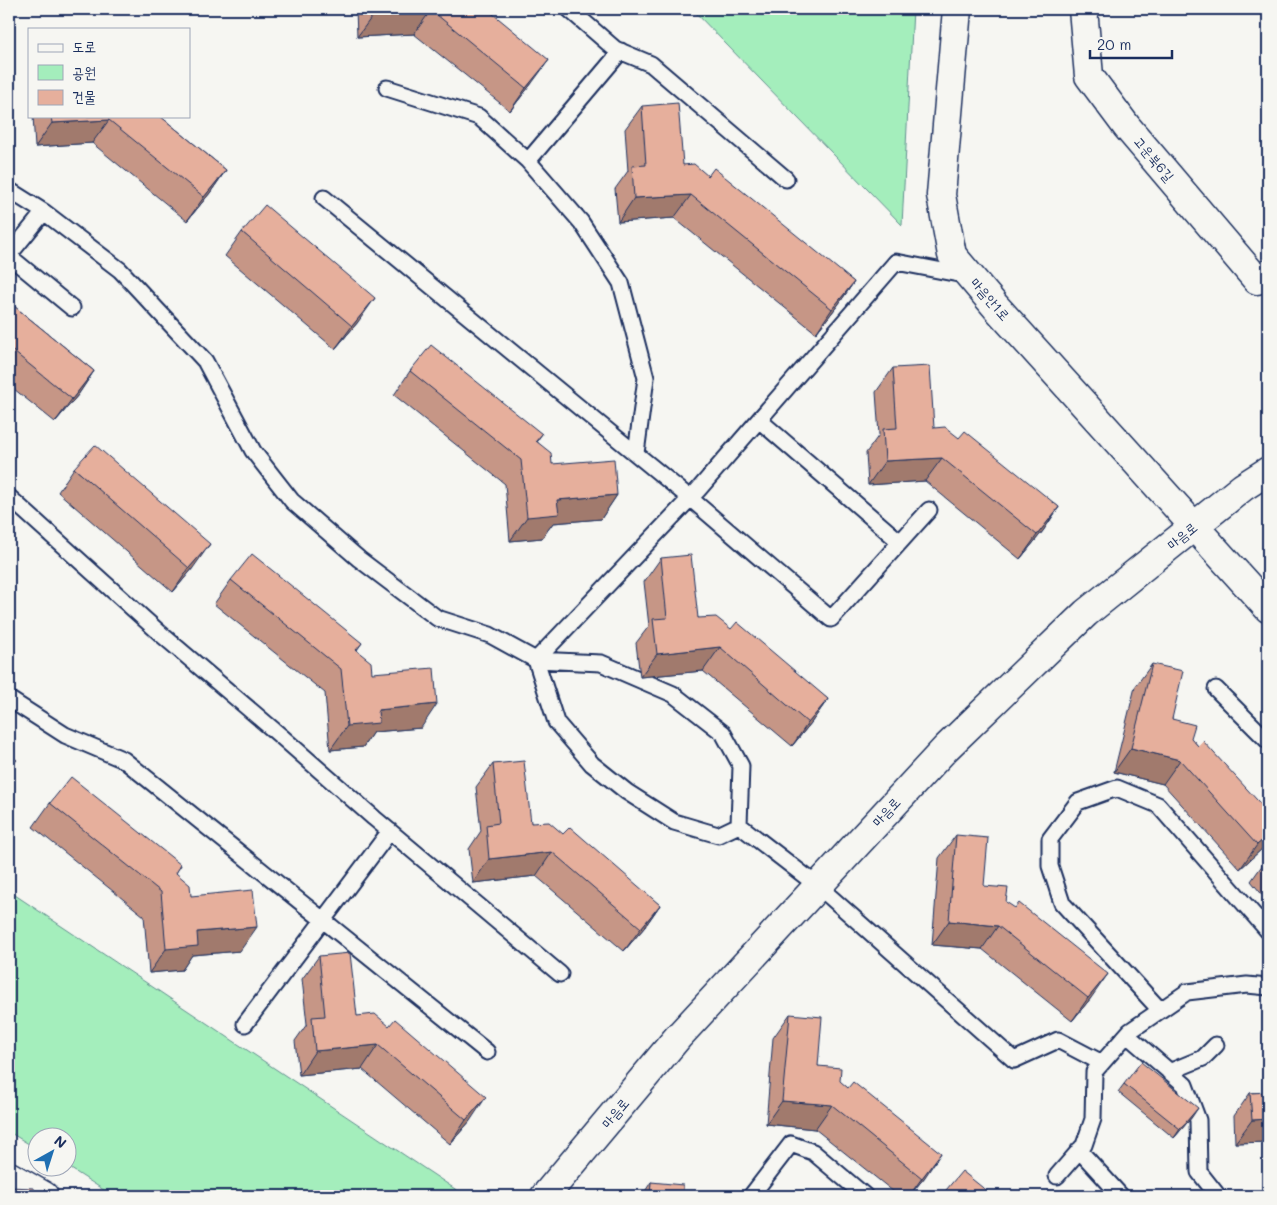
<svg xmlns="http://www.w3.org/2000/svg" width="1277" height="1205" viewBox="0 0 1277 1205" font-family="Mali,'Poor Story',sans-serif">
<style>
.green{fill:#a4eebc;stroke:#608e8d}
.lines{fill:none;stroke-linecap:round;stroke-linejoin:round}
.service-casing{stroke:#1b2f5e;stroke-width:19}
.minor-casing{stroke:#1b2f5e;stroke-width:31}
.tertiary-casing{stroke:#1b2f5e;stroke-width:31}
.service{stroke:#f6f6f2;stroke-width:15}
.minor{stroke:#f6f6f2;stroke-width:28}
.tertiary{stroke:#f6f6f2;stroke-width:28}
.wall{fill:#c69686;stroke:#1b2f5e}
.shaded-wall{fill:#a17a6d;stroke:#1b2f5e}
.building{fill:#e6af9c;stroke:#1b2f5e}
.labels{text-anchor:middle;stroke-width:4;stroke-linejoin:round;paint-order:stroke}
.street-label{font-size:14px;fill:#1b2f5e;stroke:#f6f6f2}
</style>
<rect width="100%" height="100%" fill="#f6f6f2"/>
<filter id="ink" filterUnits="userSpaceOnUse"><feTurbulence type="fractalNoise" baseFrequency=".02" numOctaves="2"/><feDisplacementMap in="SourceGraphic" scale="10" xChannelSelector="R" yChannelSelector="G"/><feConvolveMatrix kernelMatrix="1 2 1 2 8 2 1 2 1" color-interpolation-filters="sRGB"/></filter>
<g filter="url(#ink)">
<path class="green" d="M692,9h221l-11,216z
M9,891l455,304 -351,1 -45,-29v-29h-30l-1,11 -28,-17z"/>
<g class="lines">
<defs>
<path id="service" d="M569,9l46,40 36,15 135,115
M387,88l92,29 49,44 53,61 40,61 25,95 -10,75
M528,161l93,-110
M9,190l35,22 76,58 85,91 48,90 39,50 67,58 78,59 53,17 46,25 65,3 72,31 50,39 18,33 -2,59
M324,198l367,301 140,120 98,-109
M9,255l35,-43
M9,256l63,52
M759,420l141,122
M9,497l152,137 122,104 91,80 186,156
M536,660l162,-170 198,-228 73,14
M536,660l20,62 36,42 35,28 47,30 44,13 21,-10
M1216,689l52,52
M9,699l56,36 59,25 363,292
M739,825l79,61 196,174 44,-20 44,23
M1160,1010l-98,-107 -12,-37v-27l28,-37 39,-14 41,17 110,126
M245,1024l145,-193
M1127,1035l58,50 13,35 1,52 19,24
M1169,1072l34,-14 13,-13
M1079,1150l42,46
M1057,1176l27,-31 9,-26 1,-47 36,-41 57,-39 60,-7 21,2
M751,1196l40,-52 22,8 52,44"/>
<path id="minor" d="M957,9l-16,186 11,60 44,52 272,301
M1083,9l6,67 38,51 130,153 11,-6"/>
<path id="tertiary" d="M9,1176l35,20
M545,1196l133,-159 268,-289 140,-135 157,-126 25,-16"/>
</defs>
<use href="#service" class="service-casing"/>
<use href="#minor" class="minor-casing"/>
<use href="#tertiary" class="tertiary-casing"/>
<use href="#service" class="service"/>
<use href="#minor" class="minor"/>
<use href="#tertiary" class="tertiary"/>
</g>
<path class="wall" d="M356,9h131l45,74 -22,28 -96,-77 -57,3z
M642,106l41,59 25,11 146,106 -16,23 -22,28 -142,-115 -56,4 -3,-33 13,-18 -3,-42z
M33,116h127l66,54 -16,23 -23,28 -95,-78 -57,4z
M242,232l116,90 -23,27 -110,-93z
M9,302l85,69 -16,24 -23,27 -46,-37z
M893,368l41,60 25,10 100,69 -16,24 -23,28 -95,-78 -57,4 -2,-32 13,-18 -3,-43z
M410,371l132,63 -5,7 15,23 65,31 -16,24 -48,4 -11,15 -32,3 -5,-57 -111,-89z
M74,468l119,100 -20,24 -115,-100z
M661,558l37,60 33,11 97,70 -17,24 -19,23 -89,-75 -63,6 -4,-34 13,-17 -5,-44z
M231,580l131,63 -5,7 15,23 49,55 -48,4 -10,15 -33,3 -5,-57 -111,-89z
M1152,664l20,55 19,19 7,8 65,102 -23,21 -77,-85 -49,-12 21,-85z
M493,764l38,59 32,11 97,71 -16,23 -20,23 -88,-75 -63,7 -4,-34 12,-18 -5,-44z
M50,803l131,62 -5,8 15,23 49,55 -48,4 -10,15 -33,3 -5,-57 -111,-89z
M956,835l28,51 22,16 85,96 -19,23 -90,-72 -50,-4 7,-87z
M1268,857v45l-17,-21z
M319,956l38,60 113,105 -20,23 -88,-75 -63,6 -4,-34 12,-17 -5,-45z
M790,1014l28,52 30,22 77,89 -16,19h-10l-84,-67 -49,-5 7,-86z
M1268,1042v100l-33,1 -1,-27 16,-23 17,-1 -3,-44z
M1124,1084l68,33 -18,21 -56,-46z
M651,1182l32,14h-41z"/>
<path class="shaded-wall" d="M431,10l-17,24 -57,3 17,-23z
M549,60l-17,23 -22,28 16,-23z
M109,120l-17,23 -57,4 17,-24z
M226,170l-16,23 -23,28 17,-24z
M691,195l-17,23 -56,4 16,-24z
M854,282l-16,23 -22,28 16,-24z
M375,298l-17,24 -23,27 17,-23z
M94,371l-16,24 -23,27 17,-23z
M942,458l-17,23 -57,4 17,-24z
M617,495l-16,24 -48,4 -11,15 -32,3 17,-24 30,-17z
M1059,507l-16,24 -23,28 17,-24z
M210,544l-17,24 -20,24 16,-24z
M720,647l-17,24 -63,6 17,-23z
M828,699l-17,24 -19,23 16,-23z
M437,704l-16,24 -48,4 -10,15 -33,3 17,-24 31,-16z
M1131,748l49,12 -17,24 -49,-12z
M1268,835v6l-5,7 -23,21 17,-24z
M552,852l-16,24 -63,7 16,-24z
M660,905l-16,23 -20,23 17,-23z
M949,921l49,5 -16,23 -50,-4z
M257,927l-17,24 -48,4 -10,15 -33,3 17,-24 31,-17z
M1108,974l-17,24 -19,23 16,-23z
M378,1045l-16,24 -63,6 16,-24z
M486,1097l-16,24 -20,23 16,-24z
M782,1101l50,4 -17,24 -49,-5z
M1198,1108l-6,9 -18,21 6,-9z
M1268,1119v23l-33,1 17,-23z
M941,1153l-16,24 -16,19 13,-18z"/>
<path class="building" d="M374,9h113l62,51 -23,28 -95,-78 -57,4z
M678,103l5,62 11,-1 14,12 6,-8 140,114 -22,27 -141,-114 -57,3 -2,-32 14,-1 -4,-59z
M51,116h109l66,54 -22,27 -95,-77 -57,3z
M265,205l110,93 -23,28 -110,-94z
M9,302l85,69 -22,28 -63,-51z
M431,345l111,89 -6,7 15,12 1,11 62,-5 3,36 -60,5 2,14 -32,3 -6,-57 -111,-89z
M930,366l4,62 11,-1 14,11 6,-7 94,76 -22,28 -95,-77 -57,3 -2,-32 14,-1 -4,-60z
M95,445l115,99 -21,24 -115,-100z
M252,554l110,89 -6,7 15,12 1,11 62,-5 3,36 -59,6 1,13 -32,3 -6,-57 -110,-89z
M691,555l7,63 18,-1 15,12 6,-7 91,77 -20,24 -88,-76 -63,7 -4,-35 14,-1 -6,-60z
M1152,664l31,7 -11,48 23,6 -4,13 7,8 5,-5 65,71v23l-11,10 -77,-85 -49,-12z
M9,753l8,7 -8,9z
M524,761l7,62 18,-1 14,12 7,-7 90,78 -19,23 -89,-76 -63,7 -3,-34 13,-2 -6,-59z
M71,777l110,88 -5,8 14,12 1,11 62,-6 4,37 -60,5 1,14 -32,3 -5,-57 -111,-89z
M956,835l32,3 -4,48 24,2 -2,14 9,6 4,-5 89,71 -20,24 -90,-72 -49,-5z
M350,953l7,63 18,-2 14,12 6,-7 91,78 -20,23 -88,-75 -63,6 -3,-34 13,-1 -6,-60z
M790,1014l32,3 -4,49 23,2 -1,13 8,7 5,-6 88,71 -19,25 -90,-73 -50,-4z
M1141,1062l57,46 -18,21 -56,-45z
M1268,1092v27l-16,1 -2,-27z
M962,1171l31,25h-52z
M651,1182l32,3v11h-33z
M9,1187l25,1v8h-25z"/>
</g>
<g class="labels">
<g class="street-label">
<text transform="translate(1154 159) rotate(50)" y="5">고운북6길</text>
<text transform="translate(990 299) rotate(49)" y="5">마음안1로</text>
<text transform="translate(1182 536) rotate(-39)" y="5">마음로</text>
<text transform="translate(886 812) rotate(-47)" y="5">마음로</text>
<text transform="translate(615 1113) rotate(-50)" y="5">마음로</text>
</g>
</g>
<rect width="1277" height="1205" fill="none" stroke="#f6f6f2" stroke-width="30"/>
<rect x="15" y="15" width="1247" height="1175" fill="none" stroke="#1b2f5e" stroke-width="2" filter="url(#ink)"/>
<rect x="28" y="28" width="162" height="90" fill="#f6f6f2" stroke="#9ea6b7"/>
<rect x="38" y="44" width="25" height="8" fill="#f6f6f2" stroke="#9ea6b7"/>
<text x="72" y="52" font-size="15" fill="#1b2f5e">도로</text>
<rect x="38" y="65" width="25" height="15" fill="#a4eebc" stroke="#9ea6b7"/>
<text x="72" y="78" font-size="15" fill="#1b2f5e">공원</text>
<rect x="38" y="90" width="25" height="15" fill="#e6af9c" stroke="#9ea6b7"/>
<text x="72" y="102" font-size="15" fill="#1b2f5e">건물</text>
<g transform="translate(52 1152) rotate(39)"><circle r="24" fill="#f6f6f2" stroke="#9ea6b7"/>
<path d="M0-4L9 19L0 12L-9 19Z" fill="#1f6fb2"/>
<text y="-8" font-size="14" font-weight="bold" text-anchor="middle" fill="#1b2f5e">N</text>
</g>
<path d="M1090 50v8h82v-8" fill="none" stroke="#1b2f5e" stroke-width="2.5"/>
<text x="1097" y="50" font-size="15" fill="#1b2f5e" stroke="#f6f6f2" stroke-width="4" paint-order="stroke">20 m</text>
</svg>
